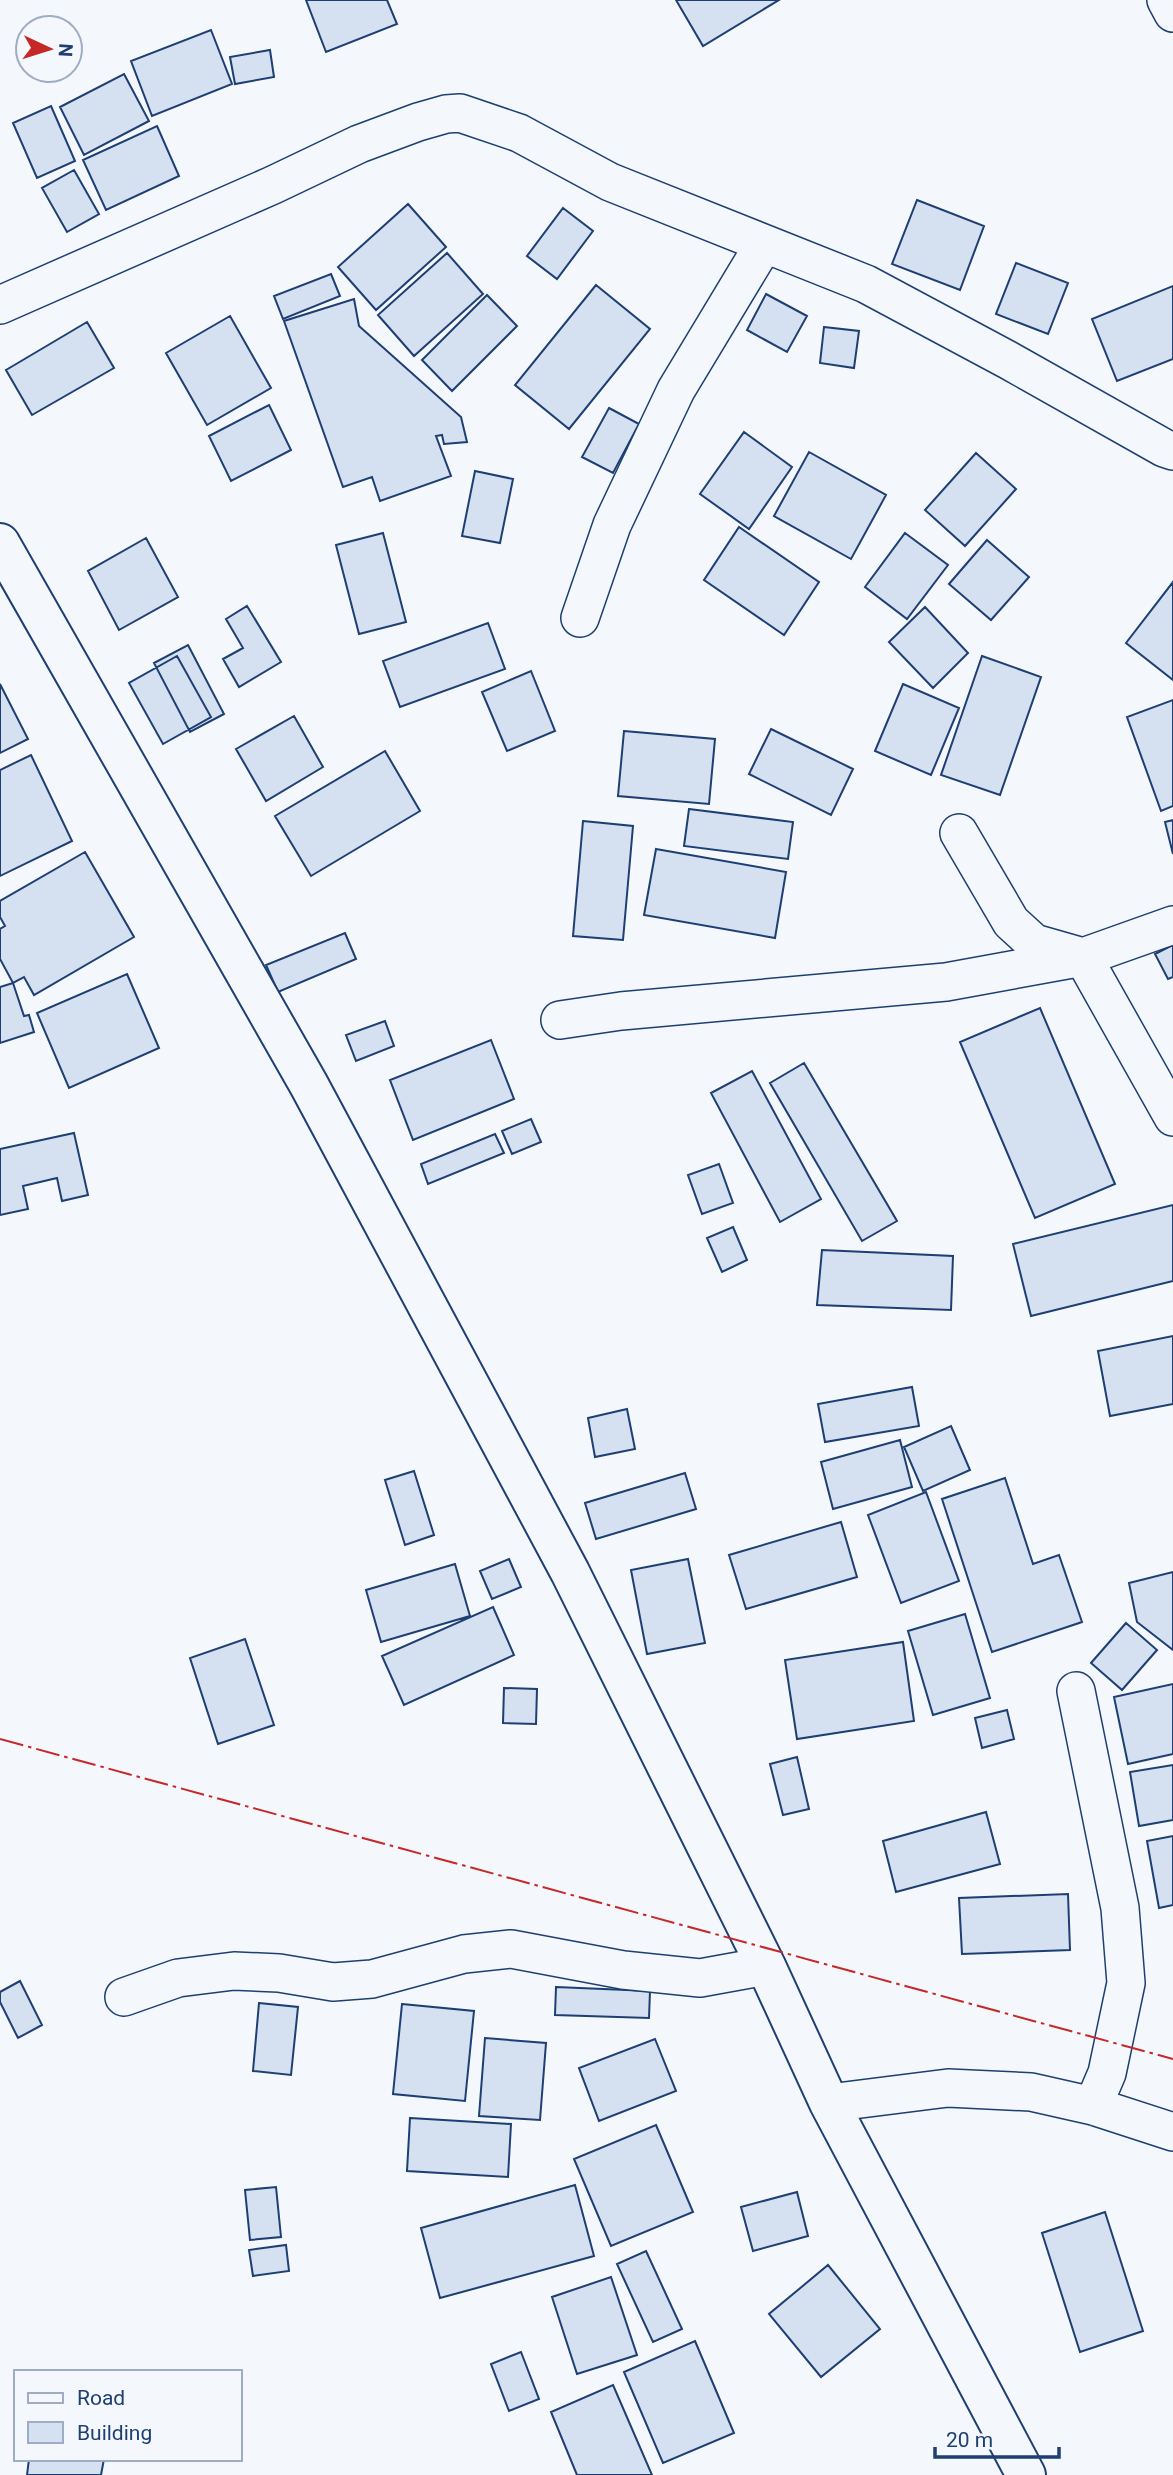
<svg xmlns="http://www.w3.org/2000/svg" width="1173" height="2475" viewBox="0 0 1173 2475" font-family="Roboto,sans-serif">
<style>
.building{fill:#d5e0f0;stroke:#1d3f73;stroke-width:2}
.lines{fill:none;stroke-linecap:round;stroke-linejoin:round}
.minor-casing{stroke:#1d3f73;stroke-width:40}
.tertiary-casing{stroke:#1d3f73;stroke-width:42}
.minor{stroke:#f4f7fb;stroke-width:37}
.tertiary{stroke:#f4f7fb;stroke-width:38}
.power{stroke:#c62828;stroke-width:2;stroke-dasharray:24 5 3.5 5;stroke-linecap:butt}
</style>
<rect width="100%" height="100%" fill="#f4f7fb"/>
<path class="building" d="M306,0h81l10,24 -71,28z
M676,0h103l-76,46z
M211,30l21,54 -80,32 -21,-55z
M270,50l4,27 -39,7 -5,-27z
M124,74l25,47 -65,34 -24,-48z
M51,106l24,55 -38,17 -24,-55z
M157,126l22,50 -73,34 -23,-50z
M74,170l25,44 -32,18 -25,-44z
M917,200l67,26 -24,64 -68,-26z
M408,204l38,43 -70,63 -38,-43z
M563,208l30,23 -36,48 -30,-23z
M447,253l36,41 -69,62 -36,-41z
M1016,263l52,20 -20,51 -52,-20z
M331,274l9,22 -57,23 -9,-23z
M596,285l54,44 -81,100 -54,-44z
M1173,286v73l-56,22 -25,-62z
M766,294l41,22 -20,36 -40,-22z
M487,295l30,31 -65,65 -30,-31z
M354,299l5,27 102,91 6,25 -23,2 -2,-9 -6,1 15,40 -71,25 -8,-24 -29,10 -59,-166z
M230,316l41,72 -64,37 -41,-72z
M87,322l27,46 -82,47 -26,-45z
M824,327l35,4 -5,37 -34,-5z
M269,405l22,45 -60,31 -22,-45z
M609,408l30,16 -26,49 -31,-16z
M744,432l48,35 -43,62 -49,-35z
M809,452l77,43 -35,64 -77,-43z
M976,453l40,36 -51,57 -40,-36z
M475,471l38,8 -13,64 -38,-7z
M739,527l80,55 -35,53 -80,-55z
M383,533l23,89 -47,12 -23,-89z
M905,533l43,32 -41,54 -42,-32z
M146,538l32,59 -59,33 -31,-59z
M987,540l42,37 -38,43 -42,-36z
M1173,582v98l-47,-37z
M247,606l34,56 -42,25 -16,-28 20,-11 -17,-29z
M925,607l43,46 -35,35 -44,-46z
M488,623l17,46 -105,38 -17,-46z
M188,645l36,69 -34,18 -36,-69z
M177,656l34,61 -48,27 -34,-61z
M982,656l59,21 -41,118 -59,-20z
M531,671l24,60 -48,20 -25,-59z
M0,684l28,55 -28,14z
M903,684l56,24 -28,67 -56,-24z
M1173,700v106l-12,5 -34,-94z
M294,716l29,51 -57,34 -30,-52z
M771,729l82,40 -22,46 -82,-41z
M624,731l91,8 -6,65 -91,-8z
M385,751l35,60 -109,65 -36,-60z
M31,755l41,86 -72,35v-106z
M689,809l104,13 -5,37 -104,-13z
M1173,820v34l-8,-32z
M583,821l50,5 -10,114 -50,-4z
M656,849l130,23 -11,66 -131,-23z
M85,852l49,85 -100,58 -10,-18 -11,6 -13,-24v-30l5,-3 -5,-9v-16z
M345,933l11,26 -78,33 -12,-27z
M1173,945v32l-5,2 -13,-25z
M127,974l32,74 -90,40 -32,-75z
M13,983l11,33 5,-1 5,17 -34,11v-56z
M1040,1008l75,176 -80,34 -75,-176z
M385,1021l9,25 -38,15 -10,-26z
M491,1040l23,59 -101,41 -23,-60z
M804,1063l93,158 -35,20 -92,-158z
M752,1071l69,128 -41,23 -69,-129z
M531,1119l10,23 -29,12 -10,-23z
M74,1133l14,62 -26,6 -5,-23 -34,8 5,23 -28,6v-66z
M495,1134l9,19 -76,31 -7,-20z
M719,1164l14,39 -31,11 -14,-39z
M1173,1205v76l-142,35 -18,-72z
M733,1227l14,33 -25,12 -15,-34z
M822,1250l131,6 -2,54 -134,-5z
M1173,1336v68l-63,12 -12,-65z
M912,1387l7,39 -94,16 -7,-38z
M627,1409l8,40 -40,8 -7,-39z
M951,1426l19,44 -47,21 -19,-44z
M900,1440l12,47 -79,22 -12,-47z
M414,1471l20,64 -29,10 -20,-65z
M685,1473l11,36 -100,30 -11,-36z
M1005,1478l28,86 26,-9 23,67 -90,30 -50,-153z
M926,1492l33,89 -58,22 -33,-88z
M841,1522l16,55 -111,32 -17,-54z
M509,1559l12,28 -29,12 -12,-28z
M688,1559l17,84 -58,11 -16,-84z
M455,1564l15,52 -89,26 -15,-52z
M1173,1572v78l-36,-28 -8,-39z
M493,1607l21,48 -110,50 -22,-49z
M965,1614l25,84 -57,17 -25,-84z
M1126,1623l31,27 -35,40 -31,-27z
M245,1639l29,86 -56,19 -28,-86z
M903,1642l11,79 -117,18 -12,-79z
M1173,1684v70l-45,10 -14,-67z
M504,1688l33,1 -1,35 -33,-1z
M1007,1710l7,29 -32,9 -7,-30z
M797,1757l12,52 -26,6 -13,-51z
M1173,1765v55l-34,6 -9,-54z
M986,1812l14,52 -104,28 -13,-51z
M1173,1836v69l-14,3 -12,-67z
M1068,1894l2,56 -108,4 -3,-56z
M20,1981l22,44 -24,13 -18,-36v-10z
M556,1987l94,4 -1,27 -94,-3z
M259,2003l39,4 -7,68 -38,-4z
M402,2004l72,7 -9,90 -72,-7z
M485,2038l61,5 -6,77 -61,-4z
M655,2039l21,52 -77,30 -20,-53z
M410,2118l101,6 -3,53 -101,-6z
M656,2125l37,87 -82,34 -37,-87z
M575,2185l19,71 -154,42 -19,-70z
M276,2187l5,50 -31,3 -5,-50z
M797,2192l11,44 -55,15 -12,-44z
M1105,2212l38,119 -63,21 -38,-119z
M286,2245l3,26 -36,5 -4,-26z
M646,2251l36,78 -29,13 -36,-78z
M828,2265l52,64 -59,48 -52,-63z
M611,2277l26,78 -60,19 -25,-77z
M695,2341l39,92 -71,30 -39,-91z
M521,2352l18,47 -30,12 -18,-47z
M613,2385l39,90h-75l-26,-63z
M29,2459h75l-3,16h-74z"/>
<g class="lines">
<defs>
<path id="minor" d="M1166,0l7,13
M0,305l273,-120 86,-41 59,-22 28,-8 14,-1 59,20 91,49 256,102 142,76 156,88 9,3
M580,618l32,-93 64,-135 88,-146
M959,833l52,89 23,21 49,14 90,160
M560,1020l61,-9 325,-29 137,-25 90,-32
M1076,1691l44,217 6,75 -19,90 -14,33
M124,1997l54,-19 56,-7 45,2 54,9 39,-3 92,-25 47,-5 112,21 77,8 66,-12
M829,2103l119,-15 83,4 62,14 80,26"/>
<path id="tertiary" d="M0,543l309,542 261,487 196,394 63,137 197,372"/>
</defs>
<use href="#minor" class="minor-casing"/>
<use href="#tertiary" class="tertiary-casing"/>
<use href="#minor" class="minor"/>
<use href="#tertiary" class="tertiary"/>
<path class="power" d="M0,1739l1173,320"/>
</g>
<rect x="14" y="2370" width="228" height="91" fill="#f4f7fb" stroke="#9eadc5" stroke-width="2"/>
<rect x="28" y="2393" width="35" height="10" fill="#f4f7fb" stroke="#9eadc5" stroke-width="2"/>
<text x="77" y="2405" font-size="21" fill="#1d3f73">Road</text>
<rect x="28" y="2422" width="35" height="21" fill="#d5e0f0" stroke="#9eadc5" stroke-width="2"/>
<text x="77" y="2440" font-size="21" fill="#1d3f73">Building</text>
<g transform="translate(49 49) rotate(94)"><circle r="33" fill="#f4f7fb" stroke="#9eadc5" stroke-width="2"/>
<path d="M0-5L12 26L0 18L-12 26Z" fill="#c62828"/>
<text y="-10" font-size="19" font-weight="bold" text-anchor="middle" fill="#1d3f73">N</text>
</g>
<path d="M935 2447v10h124v-10" fill="none" stroke="#1d3f73" stroke-width="3.5"/>
<text x="946" y="2447" font-size="21" fill="#1d3f73" stroke="#f4f7fb" stroke-width="5" paint-order="stroke">20 m</text>
</svg>
